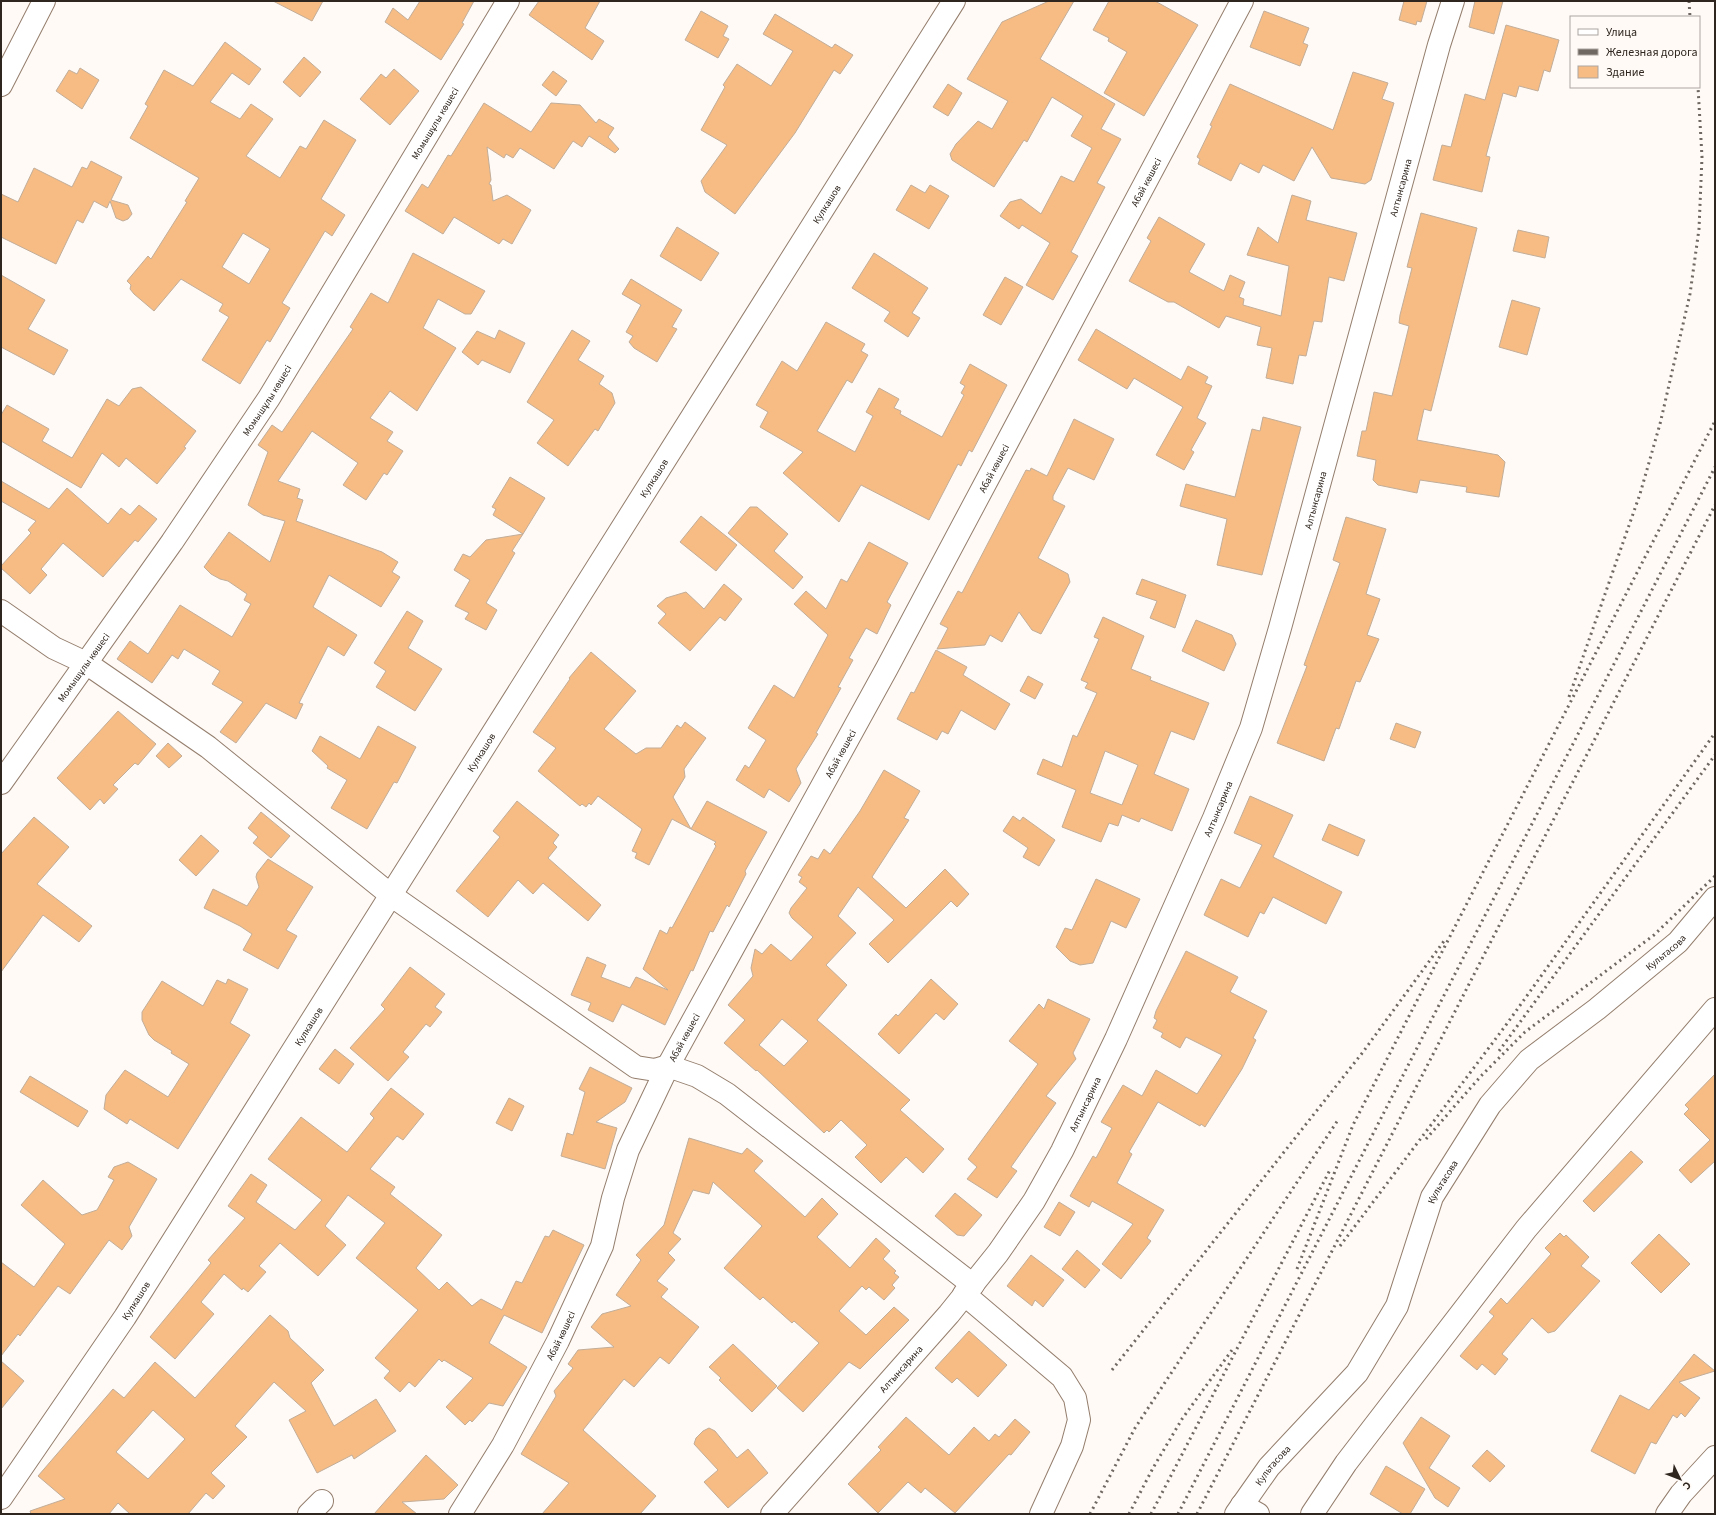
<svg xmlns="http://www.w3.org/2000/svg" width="1716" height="1515" viewBox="0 0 1716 1515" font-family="'Source Sans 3',sans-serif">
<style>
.building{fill:#f6bc83;stroke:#c2ad99;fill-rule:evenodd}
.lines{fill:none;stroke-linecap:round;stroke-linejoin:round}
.minor-casing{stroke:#947e6d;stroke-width:24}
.minor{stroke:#fff;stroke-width:22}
.rail{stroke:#6f6761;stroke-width:3;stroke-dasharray:2 4;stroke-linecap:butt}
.labels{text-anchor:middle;stroke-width:3.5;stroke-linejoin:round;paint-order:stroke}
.street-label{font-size:10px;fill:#2f261f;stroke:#fffaf6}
</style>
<rect width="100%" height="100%" fill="#fffaf6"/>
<path class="building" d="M273,1h50l-11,20z
M420,1h54l-12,22 2,1 -23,36 -56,-38 8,-14 15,12z
M539,1h61l-15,27 19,13 -12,19 -63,-45z
M1049,1h25l-34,58 75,45 -14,25 20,10 -24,44 8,4 -34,65 7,4 -25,44 -27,-15 24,-42 -28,-18 -3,4 -19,-13 10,-14 11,-3 20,15 20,-38 13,6 18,-34 -21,-12 12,-20 -31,-19 -25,45 -3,-2 -30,47 -42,-27 -2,-6 6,-10 22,-23 14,8 16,-28 -41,-22 35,-57z
M1109,1h46l43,24 -54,91 -40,-23 23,-41 -19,-11 1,-3 -16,-8z
M1404,1h23l-6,21 -4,-1 -1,4 -17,-5z
M1475,1h28l-9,33 -25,-7z
M701,11l27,15 -5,10 6,3 -11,19 -33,-18z
M1264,11l45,17 -6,15 5,2 -8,21 -50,-19z
M775,14l57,34 3,-4 18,11 -13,19 -6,-4 -39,63 -60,81 -30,-22 -4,-11 26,-36 -26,-15 24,-43 -2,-2 14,-21 34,22 22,-35 -30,-17z
M1506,25l53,15 -9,32 -6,-2 -6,21 -19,-5 -3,11 -13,-4 -17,63 4,1 -8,35 -49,-12 9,-35 9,2 14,-53 20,6z
M225,42l36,27 -12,16 -17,-12 -22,29 30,17 11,-15 22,15 -27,37 34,22 20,-32 6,3 18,-29 32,20 -35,59 24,16 -13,21 -7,-5 -43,72 8,5 -20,34 -3,-2 -27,44 -38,-24 27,-43 -10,-6 4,-7 -42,-25 -27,32 -20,-17 -4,-5 1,-4 -4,-4 21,-25 3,3 36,-57 -2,-1 14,-23 -69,-40 18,-32 -3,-2 19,-34 29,16zM243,233l27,16 -21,35 -27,-17z
M304,57l17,15 -21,25 -17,-15z
M80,68l19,12 -17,29 -26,-18 13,-21 8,4z
M394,69l25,22 -29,34 -30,-26 21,-25 5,4z
M553,71l14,10 -11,15 -14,-11z
M1353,72l35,11 -6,16 12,4 -23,77 -6,4 -34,-6 -19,-31 -18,34 -31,-16 -4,8 -19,-10 -9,18 -33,-17 2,-5 -3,-2 15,-31 -2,-1 20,-41 103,46z
M948,84l14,9 -14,23 -15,-9z
M484,103l47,29 20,-29 29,2 16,18 3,-4 15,9 -6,9 11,12 -4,4 -26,-17 -7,11 -9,-6 -19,28 -34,-21 -7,10 -7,-4 -2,4 -17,-11 4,33 -2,4 2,1 2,16 14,-6 24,15 -19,34 -9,-5 -4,5 -45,-27 -11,17 -38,-23 17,-27 6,4 20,-33 3,1z
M91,161l31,16 -11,23 17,5 4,9 -4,5 -5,2 -7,-3 -6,-17 -3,7 -13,-7 -11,22 -6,-3 -21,44 -55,-27v-43l17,8 16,-34 38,19 10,-20 5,2z
M911,185l14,8 5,-8 19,11 -20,33 -33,-19z
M1292,195l19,6 -5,19 51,13 -13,48 -15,-4 -7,45 -8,-1 -8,35 -7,-1 -6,29 -27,-6 6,-30 -15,-3 4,-18 -35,-11 -7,12 -45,-26h-6l-39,-21 22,-40 -4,-3 12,-21 46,27 -16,28 35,19 6,-16 15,7 -6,15 5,2 -1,6 38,11 8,-50 -42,-11 11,-28 20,16z
M1421,213l56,15 -46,183 -7,-2 -7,31 81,15 7,7 -6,35 -33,-5 1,-5 -47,-7 -3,13 -39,-8 -5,-5 3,-20 -19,-4 5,-25h4l8,-39 18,4 17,-70 -10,-3 1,-8 12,-47 -5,-1z
M677,227l42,26 -18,28 -41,-25z
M1518,230l31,7 -4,21 -32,-7z
M413,253l72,38 -14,23h-6l-27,-15 -15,29 33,20 -39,63 -27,-20 -20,27 23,14 -6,9 16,10 -16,24 -3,-2 -18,27 -23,-15 15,-22 -46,-32 -34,50 22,8 -3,9 6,2 -7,21 86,31 16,10 -6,10 8,5 -19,30 -52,-32 -16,32 44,28 -13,21 -16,-10 -29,57 4,1 -7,15 -30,-16 -30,40 -16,-11 23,-30 -31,-18 8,-13 -36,-22 -6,10 -6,-4 -20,28 -35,-24 13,-18 18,13 32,-49 52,32 19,-33 -7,-4 3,-6 -19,-13 -8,-2 -9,-5 -7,-7 25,-35 41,30 15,-41 -22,-6 -15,-10 20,-53 -10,-7 14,-20 10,7 71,-103 -3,-2 21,-34 17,10z
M874,253l54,35 -16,25 8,5 -12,19 -24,-16 6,-9 -38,-24z
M1,275l44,25 -17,29 40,21 -14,25 -53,-28z
M1005,277l18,10 -22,38 -18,-10z
M631,279l51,31 -10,17 5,2 -20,33 -23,-14 -5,-6 4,-6 -7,-4 15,-27 -19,-11z
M1512,300l28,8 -13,47 -28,-8z
M826,322l39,22 -4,7 7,4 -16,28 -5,-3 -30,51 38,21 18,-36 -7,-4 13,-24 20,11 -5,9 7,3 -1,3 42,23 22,-42 -3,-2 4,-7 -5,-3 10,-19 37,21 -35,67 -3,-2 -8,16 -3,-2 -29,56 -68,-35 -22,37 -56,-49 20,-21 -43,-25 8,-15 -12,-7 26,-44 15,10z
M1096,329l85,51 7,-14 20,11 -3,6 7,3 -15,32 9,5 -15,27 3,2 -10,18 -28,-15 27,-48 -49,-29 -7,11 -49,-29z
M499,330l26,13 -15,30 -28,-13 -4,5 -16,-13 15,-21 18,8z
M572,330l18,11 -12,19 26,16 -5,8 13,9 3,10 -17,28 -3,-2 -27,37 -31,-23 17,-23 -27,-18z
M141,387l55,44 -12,16 2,1 -29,36 -31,-26 -7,9 -17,-14 -21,35 -80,-47v-26l6,-10 42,24 -7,12 30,17 35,-59 12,7 13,-17z
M1263,417l38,10 -39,148 -45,-10 10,-46 -47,-13 6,-22 49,13 17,-68 8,2z
M1074,419l40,20 -20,41 -26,-12 -15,28v4l12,6 -27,52 30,16 2,8 -29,52 -9,-4 -13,-18 -17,30 -12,-7 -5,10 -48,4 11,-21 -8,-4 18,-33 4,2 64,-123 4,1 1,-3 16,8z
M510,477l35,21 -22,36 -30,-19 3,-6 -4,-2z
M1,481l48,28 18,-21 41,36 13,-16 9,7 9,-10 18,14 -19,23 -3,-2 -32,37 -40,-34 -22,26 6,6 -17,19 -29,-26v-2l30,-33 -3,-3 8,-9 -35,-20z
M750,507h7l31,27 -14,17 29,26 -10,12 -65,-56z
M701,516l36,29 -21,26 -36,-29z
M1346,517l40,12 -20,65 14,5 -13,36 12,4 -19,43 -4,-1 -17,48 -3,-1 -12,33 -47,-18 30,-77 -3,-1 36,-102 -7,-3z
M523,534l-11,17 3,2 -29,50 11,7 -11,20 -21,-11 4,-6 -14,-7 15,-26 -16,-10 9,-16 7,3 16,-17z
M869,542l39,21 -21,39 4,3 -14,29 -11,-6 -17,30 4,2 -15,27 3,1 -25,45 2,1 -22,35 5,14 -12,19 -20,-13 -5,9 -28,-18 9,-15 4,3 17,-28 -18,-12 26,-43 20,13 34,-63 -34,-31 12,-13 20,18 15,-30 6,3z
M1142,579l44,16 -11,33 -25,-10 7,-17 -21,-7z
M724,584l18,15 -17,22 -5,-4 -30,34 -32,-28 8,-9 -9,-8 9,-8 20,-6 18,17z
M407,611l16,10 -15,27 34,21 -27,42 -39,-24 10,-16 -12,-8z
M1103,617l41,19 -13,33 20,8 -1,3 59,23 -15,37 -23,-9 -17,43 35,15 -17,42 -31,-13 -2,4 -17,-7 -4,11 -9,-3 -8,19 -39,-15 14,-37 -39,-16 6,-15 19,8 11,-32 4,2 20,-44 -12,-5 3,-5 -7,-3 18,-41 -5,-2zM1105,751l33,14 -16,40 -32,-12z
M1196,620l36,15 4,9 -12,27 -42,-20z
M936,650l31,17 -4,8 47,29 -15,26 -34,-20 -13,24 -6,-3 -5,9 -40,-21 14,-27 3,1z
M591,652l45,39 -32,38 32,25 10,-6h15l16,-23 4,3 4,-6 21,16 -22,31 1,8 -12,20 18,32 -19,-10 -23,46 -14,-7 2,-5 -5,-2 10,-22 -44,-33 -7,9 -2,-2 -3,4 -4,-3 -2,2 -42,-35 18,-23 -23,-16 37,-53 -1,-1z
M1028,676l15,8 -8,15 -15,-8z
M118,711l38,33 -18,21 -3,-2 -22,22 5,4 -14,15 -4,-5 -10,11 -33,-32z
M1396,723l25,9 -6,16 -25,-9z
M378,726l38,21 -19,36 -3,-1 -27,47 -36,-21 16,-28 -20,-12 1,-2 -16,-15 8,-15 40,23z
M168,743l14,13 -13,12 -13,-12z
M884,770l36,21 -16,27 5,2 -37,57 34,31 39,-39 24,25 -12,13 -6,-6 -63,62 -19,-19 25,-24 -36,-33 -20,29 18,17 -30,32 21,20 -30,35 93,80 -10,10 44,39 -21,24 -17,-16 -25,26 -26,-26 12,-12 -26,-25 -12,12 -2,-2 -3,3 -67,-63 -1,1 -32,-28 21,-23 -17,-15 25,-29 -2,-8 4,-19 7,5 9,-10 20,17 22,-24 -21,-19 -3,-5 2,-5 16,-20 -8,-6 3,-5 -4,-2 13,-19 7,3 6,-10 6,5 30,-43zM782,1019l26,22 -24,25 -25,-21z
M1250,796l43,19 -20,42 69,35 -16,32 -53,-27 -9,17 -4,-2 -12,25 -44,-22 17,-36 19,9 22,-43 -28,-12z
M517,801l42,34 -6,8 4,4 -9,11 53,47 -13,16 -45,-38 -10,11 -15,-14 -30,37 -32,-26 44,-54 -7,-6z
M707,801l60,31 -22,39 1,3 -17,33 -2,-2 -14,27 -3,-1 -17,40 -2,-1 -26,55 -43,-21 -9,18 -25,-12 3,-7 -20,-8 16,-38 19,8 -5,12 29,11 6,-11 32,13 -25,-21 17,-39 7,4 3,-7 2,1 44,-82 -2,-2 2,-2 -25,-13z
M261,812l29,24 -19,22 -18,-15 5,-6 -10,-9z
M1013,816l7,5 3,-4 32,23 -16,26 -16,-9 5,-9 -25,-17z
M34,817l35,30 -32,37 55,42 -13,16 -36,-27 -42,57v-118z
M1329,824l36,16 -7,16 -36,-16z
M201,835l18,16 -23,25 -17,-16z
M268,859l45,28 -27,43 11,6 -19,33 -35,-19 9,-16 -12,-8 -36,-18 9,-19 34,17 12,-19 -3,-10 1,-4z
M1096,879l44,20 -14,29 -15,-7 -18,42 -13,2 -10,-4 -14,-14 9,-19 7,2z
M1186,951l52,26 -8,15 37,19 -14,27 3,2 -14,29 -37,58 -4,-3 -1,2 -42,-24 -29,50 3,2 -15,29 47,27 -17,28 4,3 -30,38 -19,-15 31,-40 -41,-23 -3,6 -19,-11 23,-40 3,2 16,-30 -11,-6 22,-37 19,11 14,-26 41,24 25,-39 -36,-18 -6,11 -19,-11 2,-4 -10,-5 4,-8 -3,-2 2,-7z
M410,967l35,27 -10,13 7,5 -12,15 -4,-3 -23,28 6,5 -21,24 -38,-33 35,-39 -4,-4z
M228,979l20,10 -18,34 20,12 -72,114 -48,-30 -3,5 -23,-15 2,-14 19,-25 43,27 21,-33 -18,-11 1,-2 -18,-11 -5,-5 -7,-15v-8l20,-31 41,25 14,-26 9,4z
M931,979l27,25 -14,16 -8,-7 -37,41 -21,-20 18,-20 2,2z
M1048,999l42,20 -17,34 3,6 -30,37 10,7 -45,64 6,4 -20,27 -30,-19 10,-12 -9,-8 70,-95 -29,-23 30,-37 5,5z
M335,1049l19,15 -15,20 -20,-15z
M590,1067l42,21 -7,14 -29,20 21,6 -12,41 -44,-13 6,-23 6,2 12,-43 -6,-3z
M1715,1074v87l-24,22 -12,-13 31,-30 -26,-26 5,-5 -4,-4z
M30,1076l58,35 -10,16 -58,-35z
M391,1088l33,26 -21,26 -6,-4 -27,33 25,18 -5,7 52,41 -26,33 23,22 8,-8 25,24 9,-7 21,11 14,-29 6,2 23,-47 4,1 4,-7 31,15 -42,88 -38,-18 -15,28 38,24 -24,39 -14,-3 -17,19 -2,-2 -5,5 -19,-18 27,-29 -29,-18 -2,2 -3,-3 -24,28 -6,-5 -9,10 -16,-14 6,-7 -15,-13 43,-48 -62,-52 29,-35 -37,-28 -23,31 21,19 -28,31 -38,-33 -21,23 7,6 -18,20 -5,-4 -1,2 -18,-16 -23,28 13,12 -39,45 -25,-22 61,-74 -3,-3 37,-42 -17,-12 23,-32 16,11 -11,17 39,28 27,-30 -54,-41 33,-42 46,35 27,-34 -4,-4z
M509,1098l15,8 -12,25 -16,-8z
M689,1138l53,16 5,-6 16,13 -9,10 51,46 17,-19 16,16 -21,23 33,31 26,-30 14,13 -7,8 13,12 -2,2 5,4 -7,8 3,3 -11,12 -15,-13 -3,3 -4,-4 -23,25 27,24 28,-28 15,13 -49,49 -11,-7 -46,50 -26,-24 42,-45 -25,-22 -2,2 -29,-26 -3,3 -36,-32 38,-42 -49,-44 -4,12 -16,-4 -20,43 8,6 -13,14 7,7 -18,21 11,8 -7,8 38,30 -30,37 -9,-7 -26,30 -10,-8 -41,51 73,66 -16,18h-98l27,-31 -48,-29 35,-58 -2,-5 19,-23 -5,-4 10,-14 36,-3 -23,-20 11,-13 29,-8 -15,-11 25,-35 -5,-5 28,-30z
M1631,1151l12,11 -49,50 -11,-11z
M128,1162l29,17 -28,48 3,9 -10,14 -13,-10 -39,54 -12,-8 -38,50 -2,-2 -17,22v-94l33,25 31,-43 -44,-39 22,-25 39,35 15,-5 17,-30 -6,-3 6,-10z
M955,1193l27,22 -18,21 -7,-1 -22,-19z
M1059,1202l16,10 -15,24 -16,-9z
M1560,1233l4,4 2,-2 23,22 -8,9 19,15 -45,50 -7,2 -16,-15 -30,36 6,5 -13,16 -13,-11 -5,6 -17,-14 34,-40 -5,-4 12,-14 6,6 44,-50 -6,-6z
M1659,1234l31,30 -29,29 -30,-30z
M1077,1250l23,20 -15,18 -23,-19z
M1031,1255l33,25 -21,27 -8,-7 -3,6 -25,-20z
M270,1315l18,16 2,7 34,32 -13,13 23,43 42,-27 20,32 -42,28 -2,-4 -35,18 -28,-53 17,-9 -32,-29 -39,44 12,11 -36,36 14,13 -12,13 -7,-6 -18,21h-58l-12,-11 -9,11h-78l-1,-3 35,-12 -27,-23 75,-87 11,9 31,-36 40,36zM153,1410l32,29 -37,40 -32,-27z
M969,1331l38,34 -29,32 -21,-19 -5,5 -17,-15z
M733,1344l44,42 -25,26 -33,-32 2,-2 -12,-11z
M1694,1354l21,17 -36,11 21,16 -15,19 -4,-4 -4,5 -4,-3 -17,29 -5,-2 -16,32 -44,-23 29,-56 29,15z
M1,1361l23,20 -23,28z
M906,1417l43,38 25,-28 15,14 6,-7 4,3 16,-18 15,13 -19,23 -2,-1 -54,59 -30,-25 -4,5 -13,-11 -30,31 -30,-29 33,-34 -3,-3z
M1421,1417l29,19 -21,32 31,20 -12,19 -13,-9 -32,-55z
M709,1428l6,3 22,27 11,-9 20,24 -40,35 -24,-26 14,-12 -24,-26 2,-6 7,-7z
M1487,1450l18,16 -15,16 -18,-16z
M426,1455l32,30 -14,14 -42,3 15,12h-43z
M1386,1466l39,23 -15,25h-7l-33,-20z"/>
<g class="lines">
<defs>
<g id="minor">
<path d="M1,85l43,-84"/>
<path d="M1,611l53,37 32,15 122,84 184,149 244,171 19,3 13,-4 29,10 30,18 246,191"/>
<path id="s1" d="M1,783l171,-241 97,-144 239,-397"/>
<path d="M964,1294l98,83 13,21 4,22 -7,26 -31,68"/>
<path id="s2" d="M1,1498l124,-181 829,-1316"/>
<path d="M1242,1505l16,9"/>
<path d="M309,1514l13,-13"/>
<path id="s3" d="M460,1514l43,-69 55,-104 44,-95 11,-48 15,-48 40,-84 219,-398 355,-667"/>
<path id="s4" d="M772,1514l177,-200 49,-61 36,-52 28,-50 54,-112 98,-221 37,-90 29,-100 159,-583 14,-44"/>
<path id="s5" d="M1236,1514l33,-47 88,-94 40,-67 35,-109 58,-92 39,-45 68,-51 81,-67 37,-44"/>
<path d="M1312,1514l34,-51 180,-234 189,-220"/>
<path d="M1667,1514l14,-20 34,-37"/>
</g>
</defs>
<use href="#minor" class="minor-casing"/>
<use href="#minor" class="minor"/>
<path class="rail" d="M1689,1l1,16
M1569,697l71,-203 20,-70 30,-130 9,-65 3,-72 -4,-70
M1499,1051l216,-296
M1426,1139l55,-63 44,-44 129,-97 61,-59
M1340,1246l166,-221 209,-292
M1297,1269l56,-144 362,-704
M1112,1370l251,-318 81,-111
M1090,1514l45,-86 203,-308
M1129,1514l24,-46 29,-49 50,-69
M1151,1514l180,-346
M1178,1514l537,-1047
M1197,1514l518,-1009"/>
</g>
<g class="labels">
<g class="street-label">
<text dy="4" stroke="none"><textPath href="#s1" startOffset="790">Момышұлы көшесі</textPath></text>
<text dy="4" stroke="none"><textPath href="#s3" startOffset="1501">Абай көшесі</textPath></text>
<text dy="4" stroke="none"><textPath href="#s4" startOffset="1490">Алтынсарина</textPath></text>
<text dy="4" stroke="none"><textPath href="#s2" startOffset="1535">Кулкашов</textPath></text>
<text dy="4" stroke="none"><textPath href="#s1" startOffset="466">Момышұлы көшесі</textPath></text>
<text dy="4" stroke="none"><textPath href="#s3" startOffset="1177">Абай көшесі</textPath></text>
<text dy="4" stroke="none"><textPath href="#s2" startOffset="1211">Кулкашов</textPath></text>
<text dy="4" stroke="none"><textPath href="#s4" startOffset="1166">Алтынсарина</textPath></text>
<text dy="4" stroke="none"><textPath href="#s1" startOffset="142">Момышұлы көшесі</textPath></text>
<text dy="4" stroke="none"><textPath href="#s2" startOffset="887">Кулкашов</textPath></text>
<text dy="4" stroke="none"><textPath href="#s3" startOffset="853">Абай көшесі</textPath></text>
<text dy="4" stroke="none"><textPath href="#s4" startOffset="842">Алтынсарина</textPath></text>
<text dy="4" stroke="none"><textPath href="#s5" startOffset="721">Культасова</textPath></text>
<text dy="4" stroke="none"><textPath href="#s2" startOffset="563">Кулкашов</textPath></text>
<text dy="4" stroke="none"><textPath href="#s3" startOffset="529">Абай көшесі</textPath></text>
<text dy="4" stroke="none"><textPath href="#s4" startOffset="518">Алтынсарина</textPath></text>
<text dy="4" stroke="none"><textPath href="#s5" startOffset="397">Культасова</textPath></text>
<text dy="4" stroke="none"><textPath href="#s2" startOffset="239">Кулкашов</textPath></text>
<text dy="4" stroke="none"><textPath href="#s3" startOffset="205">Абай көшесі</textPath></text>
<text dy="4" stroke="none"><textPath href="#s4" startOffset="194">Алтынсарина</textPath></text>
<text dy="4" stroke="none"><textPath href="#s5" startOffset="61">Культасова</textPath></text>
</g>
</g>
<rect width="1716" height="1515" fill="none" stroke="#2f261f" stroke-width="4"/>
<rect x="1570" y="16" width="130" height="72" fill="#fffaf6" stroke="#aca5a0"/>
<rect x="1578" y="29" width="20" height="6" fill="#ffffff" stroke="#aca5a0"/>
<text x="1606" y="36" font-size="12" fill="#2f261f">Улица</text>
<rect x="1578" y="49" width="20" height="6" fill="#6f6761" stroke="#aca5a0"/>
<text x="1606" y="56" font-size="12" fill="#2f261f">Железная дорога</text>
<rect x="1578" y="66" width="20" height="12" fill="#f6bc83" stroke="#aca5a0"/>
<text x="1606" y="76" font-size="12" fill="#2f261f">Здание</text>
<g transform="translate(1680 1479) rotate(133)" stroke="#fffaf6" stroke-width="3" paint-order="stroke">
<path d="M0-3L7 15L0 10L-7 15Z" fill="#2f261f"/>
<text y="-6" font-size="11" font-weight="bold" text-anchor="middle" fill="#2f261f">С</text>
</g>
</svg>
